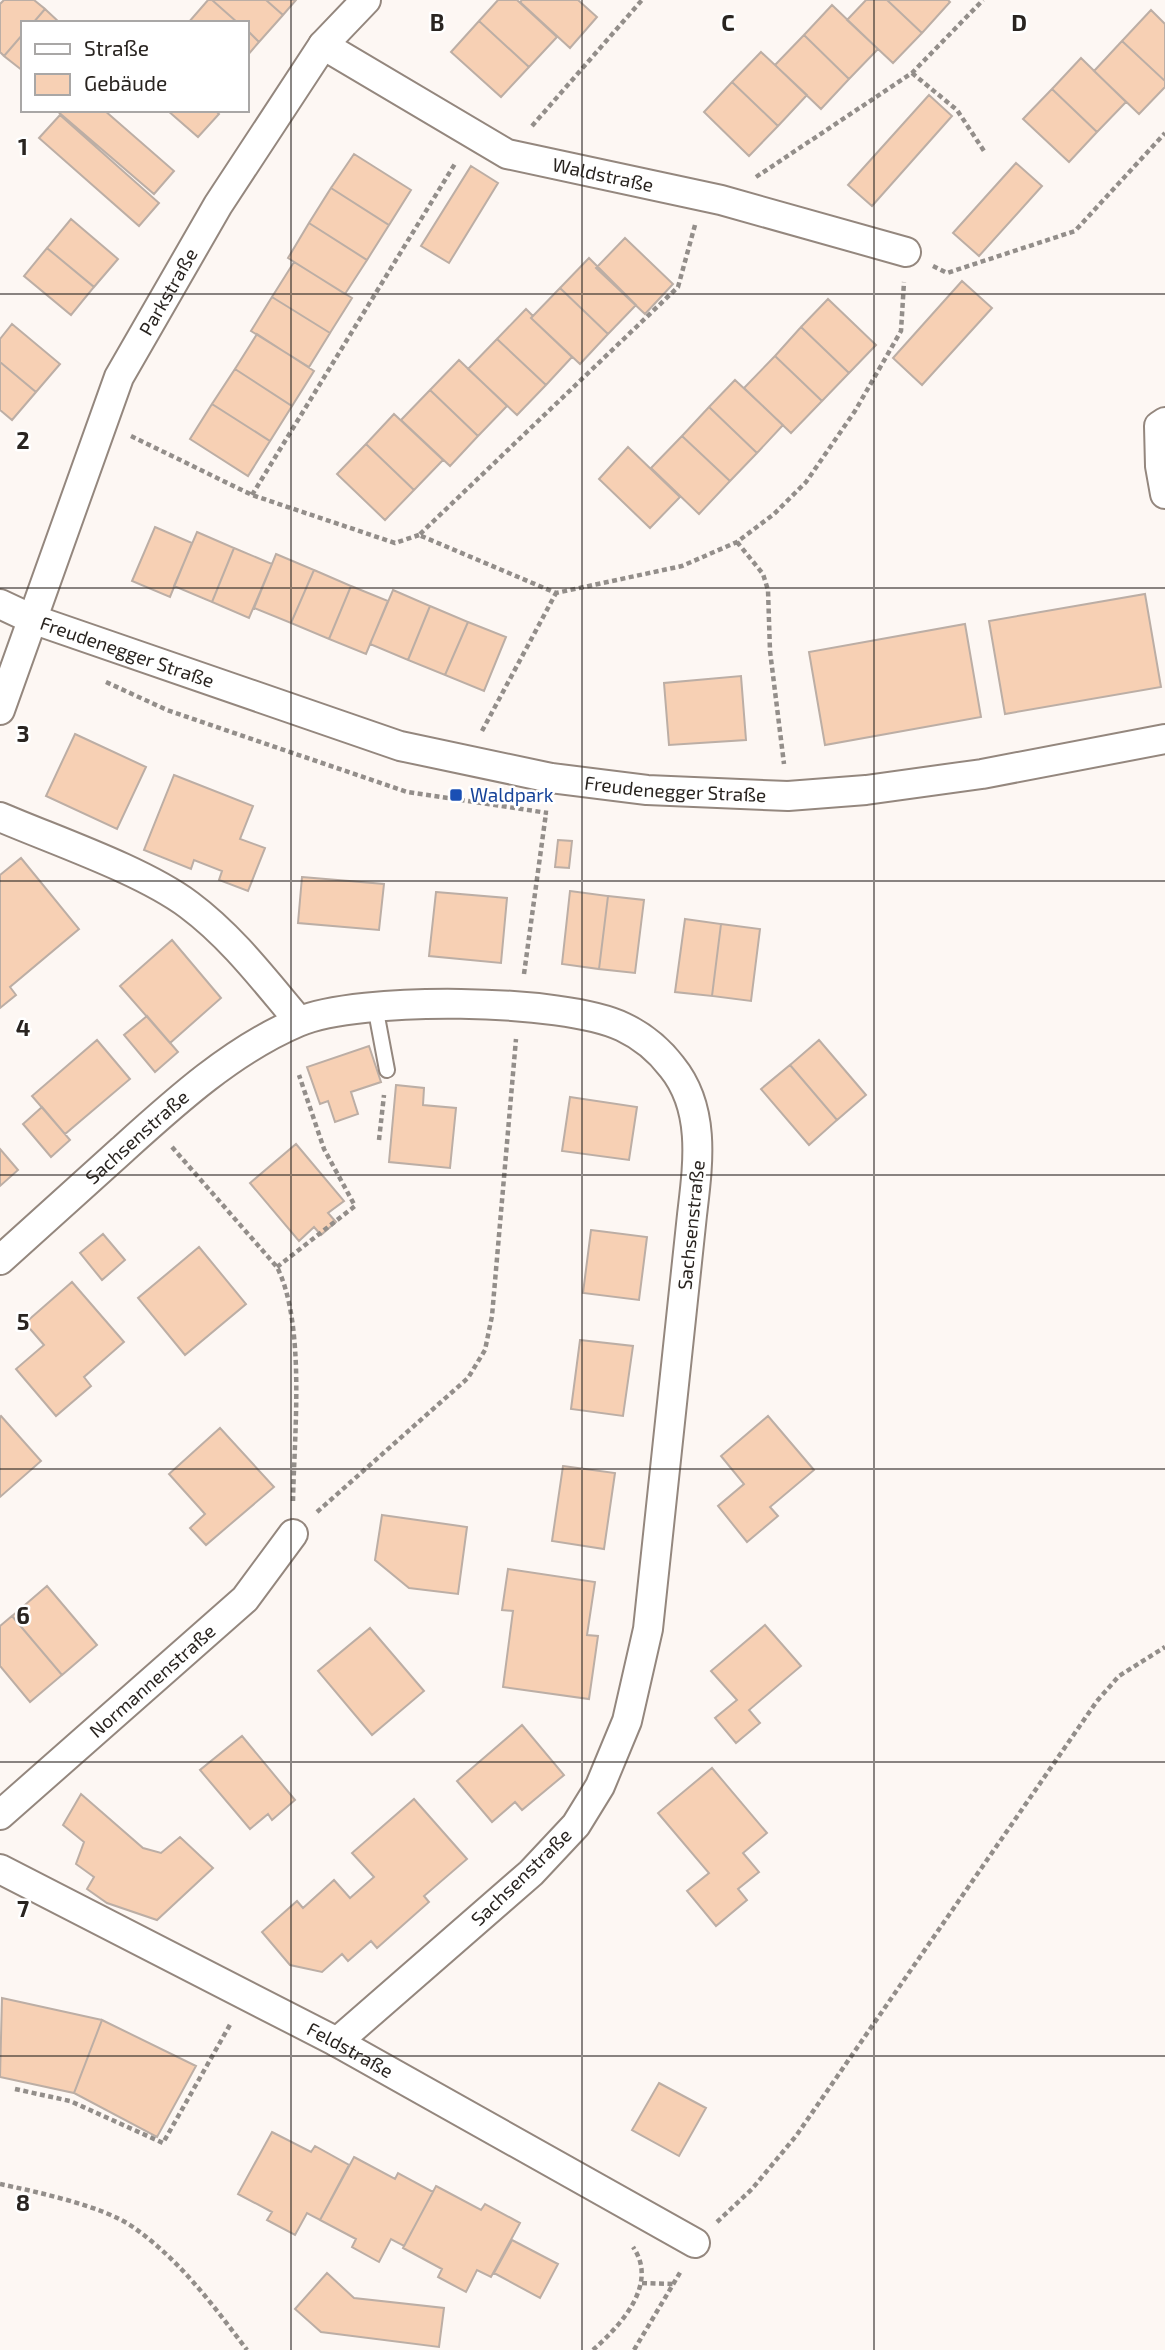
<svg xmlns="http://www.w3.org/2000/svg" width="1165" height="2350" viewBox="0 0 1165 2350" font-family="'Exo 2',sans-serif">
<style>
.building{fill:#f7d0b4;stroke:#bcaea5;stroke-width:2}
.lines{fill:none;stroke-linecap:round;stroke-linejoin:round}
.lane-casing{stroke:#94877e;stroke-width:18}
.street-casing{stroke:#94877e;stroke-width:32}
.path{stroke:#938e8a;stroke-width:4.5;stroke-dasharray:5 3.5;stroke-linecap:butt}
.lane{stroke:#fff;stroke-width:14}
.street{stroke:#fff;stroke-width:28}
.grid{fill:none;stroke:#292420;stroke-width:2;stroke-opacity:0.55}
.transit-dot{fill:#1a4fb4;stroke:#fff;stroke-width:2.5}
.labels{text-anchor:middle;stroke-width:5;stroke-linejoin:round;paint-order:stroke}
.street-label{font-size:19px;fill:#292420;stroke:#fff}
.transit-label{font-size:19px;fill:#164399;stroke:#fff;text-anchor:start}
.grid-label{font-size:23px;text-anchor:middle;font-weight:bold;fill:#292420;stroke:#fff;stroke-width:5;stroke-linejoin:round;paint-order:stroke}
</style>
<rect width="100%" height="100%" fill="#fdf7f3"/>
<path class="building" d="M4,0h30l11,9 -12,14h-10v11l-19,22 -4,-4v-48z
M208,0h4l26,23h-50z
M212,0h54l17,15 -24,27 -12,-12v-7h-9z
M266,0h30l-13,15z
M498,0h19l40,37 -28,30 -50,-46z
M522,0h56l19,17 -27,31 -50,-46z
M866,0h21l35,33 -29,30 -46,-43z
M887,0h61l2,2 -28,31z
M832,5l46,44 -29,30 -45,-44z
M45,9l15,14h-27z
M1151,10l14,14v57l-43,-40z
M479,21l50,46 -28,30 -50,-45z
M247,30l12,12 -12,14z
M23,34v37l-19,-15z
M804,35l45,44 -28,30 -46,-44z
M1122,41l43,40v6l-26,27 -45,-43z
M761,52l46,43 -29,31 -46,-44z
M1081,58l45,44 -29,30 -45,-43z
M732,82l46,44 -29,30 -45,-44z
M1052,89l45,43 -28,30 -46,-43z
M929,95l23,21 -80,90 -24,-21z
M56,110h48l70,61 -20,23z
M167,110h48l4,4 -21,23z
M60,115l99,88 -20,23 -100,-88z
M354,154l57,36 -22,35 -58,-37z
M1016,163l26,23 -63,70 -26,-23z
M471,166l27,17 -49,80 -28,-17z
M331,188l58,37 -22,35 -58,-37z
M71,219l47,40 -24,28 -47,-39z
M309,223l58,37 -22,34 -57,-36z
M625,238l48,46 -28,30 -49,-46z
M47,248l47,39 -23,28 -47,-39z
M589,258l47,47 -28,29 -48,-46z
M294,262l58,36 -22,35 -58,-36z
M962,281l30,27 -70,77 -29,-27z
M560,288l48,46 -28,30 -49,-46z
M272,297l58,36 -21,34 -58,-36z
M828,299l48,46 -27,28 -48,-46z
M526,309l7,7 -2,2 41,39 -26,28 -49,-46z
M12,324l48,40 -24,28 -36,-30v-23z
M801,327l48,46 -27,28 -47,-45z
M257,334l57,37 -22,35 -57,-37z
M497,339l49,46 -29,30 -49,-46z
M775,356l47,45 -31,32 -47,-45z
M459,360l48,46 -29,30 -48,-46z
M0,362l36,30 -24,28 -12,-10z
M235,369l57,37 -22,35 -58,-37z
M735,380l48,45 -26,28 -48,-46z
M430,390l48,46 -28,30 -49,-46z
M212,404l58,37 -22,35 -58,-37z
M709,407l48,46 -27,28 -48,-45z
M394,414l49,46 -29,30 -48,-46z
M682,436l48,45 -31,33 -48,-46z
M366,444l48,46 -29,30 -48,-46z
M628,447l52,50 -30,31 -51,-49z
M155,527l37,16 -22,54 -38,-16z
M197,532l37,16 -22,54 -38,-16z
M234,548l38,16 -23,54 -37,-16z
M276,554l38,16 -23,53 -37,-15z
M314,570l37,16 -22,53 -38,-16z
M351,586l37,15 -22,53 -37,-15z
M393,590l37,16 -22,54 -38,-16z
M1145,594l16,93 -156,27 -16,-93z
M430,606l38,16 -23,53 -37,-15z
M468,622l38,15 -22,54 -39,-16z
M965,624l16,93 -156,28 -16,-93z
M741,676l5,64 -77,5 -5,-62z
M75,734l71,33 -29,62 -71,-33z
M174,775l79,31 -13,33 25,9 -17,43 -29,-11 3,-9 -28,-11 -3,9 -47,-19z
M558,840l14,1 -3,27 -14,-1z
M21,858l58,71 -69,58 6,8 -16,13v-133z
M302,877l82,7 -5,46 -81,-7z
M570,891l38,5 -9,73 -37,-5z
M436,892l71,6 -6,65 -72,-7z
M608,896l36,4 -9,73 -36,-4z
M685,919l36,5 -9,72 -37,-4z
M721,924l39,5 -9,72 -39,-5z
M172,940l49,58 -51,45 -50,-57z
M147,1016l31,36 -23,20 -31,-37z
M97,1040l33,39 -65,55 -33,-38z
M819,1040l47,55 -29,25 -47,-55z
M369,1046l12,36 -30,10 7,22 -23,8 -7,-21 -8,3 -13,-37z
M790,1065l47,55 -28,25 -48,-56z
M396,1085l28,3 -1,17 33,3 -6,60 -61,-6z
M570,1097l67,10 -8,53 -67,-9z
M42,1107l28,33 -19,17 -28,-33z
M296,1144l48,57 -16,12 8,9 -15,13 -7,-8 -15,14 -49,-58z
M0,1149l18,21 -18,16z
M591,1230l56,7 -8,63 -56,-7z
M103,1234l22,26 -23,20 -22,-27z
M199,1247l47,57 -61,51 -47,-57z
M72,1282l52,60 -40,35 7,9 -35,30 -40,-47 28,-24 -19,-22z
M580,1340l53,6 -10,70 -52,-7z
M1,1416l40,45 -41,36v-80z
M768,1416l46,54 -44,37 8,9 -31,26 -29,-36 26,-22 -23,-28z
M220,1428l54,59 -68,58 -16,-17 15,-14 -36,-40z
M563,1466l52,7 -11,76 -52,-8z
M382,1515l85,12 -9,67 -49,-6 -34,-28z
M508,1569l87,13 -8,53 11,1 -9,63 -86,-12 10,-76 -11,-1z
M47,1586l50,59 -35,30 -50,-59z
M12,1616l50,59 -32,27 -30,-36v-40z
M765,1625l36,41 -52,44 11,13 -24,20 -21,-25 22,-18 -26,-29z
M370,1628l54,63 -52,44 -54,-64z
M522,1725l42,50 -42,35 -7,-8 -23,20 -35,-41z
M242,1736l53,64 -23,20 -4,-6 -18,15 -50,-59z
M712,1768l55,65 -24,20 16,19 -21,17 9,11 -31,26 -29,-35 22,-18 -51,-60z
M81,1794l62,54 18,5 19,-16 33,31 -56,52 -50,-17 -20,-14 7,-12 -18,-13 8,-22 -21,-17z
M414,1799l53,60 -43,37 5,6 -52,46 -6,-7 -23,20 -6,-7 -20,18 -32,-7 -28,-33 35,-31 6,7 31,-28 16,18 24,-21 -22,-24z
M2,1998l100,22 -28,73 -74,-16z
M102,2020l94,46 -39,71 -83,-44z
M659,2083l47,25 -27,48 -47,-26z
M272,2132l39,20 4,-6 34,19 -29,55 -13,-7 -12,22 -28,-15 5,-8 -34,-18z
M354,2157l41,22 3,-6 35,19 -29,54 -13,-7 -12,23 -27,-15 4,-8 -36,-19z
M436,2186l45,24 4,-6 35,19 -29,54 -14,-7 -11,22 -28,-15 4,-8 -39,-21z
M512,2240l46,24 -18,34 -46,-25z
M327,2273l27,25 90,10 -5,39 -118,-15 -26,-23z"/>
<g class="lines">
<defs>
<path id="lane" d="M375,1006l12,64"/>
<g id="street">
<path id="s1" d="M323,45l184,109 214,46 185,52"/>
<path d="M1165,422l-6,4 1,40 5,28"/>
<path id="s2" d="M0,604l32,15 368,127 151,32 96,12 141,6 78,-6 116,-16 183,-35"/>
<path id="s3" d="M0,710l119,-333 99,-172 105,-160 43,-45"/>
<path d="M0,817c56,24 142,53 189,88 43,32 76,76 110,116"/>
<path id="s4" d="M0,1260c41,-37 82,-74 122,-110 53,-48 110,-100 176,-128 60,-26 266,-24 325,5 19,9 36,23 49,40 34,42 26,97 20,148l-44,414 -21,92 -27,65 -24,39 -45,48 -194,169"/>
<path id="s5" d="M0,1815l245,-216 48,-65"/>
<path id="s6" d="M0,1869l337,173 358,201"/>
</g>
</defs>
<use href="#lane" class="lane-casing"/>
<use href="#street" class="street-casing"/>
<path class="path" d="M912,73l45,37 27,41
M532,126l110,-126
M756,177l156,-104 71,-73
M695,225l-17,62 -259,248 137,58 126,-27 55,-24 37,-28 32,-32 49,-71 46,-80 3,-49
M933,266l14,7 128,-42 90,-98
M131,436l121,59 143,48 24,-8
M252,495l204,-333
M737,542l26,32 5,16 2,61 14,113
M106,682l61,28 240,82 141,21
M482,731l74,-138
M524,974l22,-161
M379,1140l5,-45
M172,1147l105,120c29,58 17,168 16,235
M277,1267l78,-61 -31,-57 -25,-74
M317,1512l151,-134 17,-28 7,-34 24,-277
M15,2089l55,12 93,42 68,-120
M0,2184c37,8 103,22 133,43 47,33 80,78 114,123
M717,2222l35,-33 44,-53 301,-435 22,-25 46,-29
M642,2283l33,1
M593,2350c28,-25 66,-66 40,-103
M634,2350l47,-79"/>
<use href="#lane" class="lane"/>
<use href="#street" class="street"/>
</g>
<path class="grid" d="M291,0v2350M582,0v2350M874,0v2350M0,294h1165M0,588h1165M0,881h1165M0,1175h1165M0,1469h1165M0,1762h1165M0,2056h1165"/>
<rect class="transit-dot" x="449" y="788" width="14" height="14" rx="3.5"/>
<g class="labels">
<g class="street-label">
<text dy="7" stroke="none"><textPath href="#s1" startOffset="312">Waldstraße</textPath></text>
<text dy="7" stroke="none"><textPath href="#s3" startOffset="452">Parkstraße</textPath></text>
<text dy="7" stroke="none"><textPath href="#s2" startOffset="136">Freudenegger Straße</textPath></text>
<text dy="7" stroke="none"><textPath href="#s2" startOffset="704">Freudenegger Straße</textPath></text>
<text dy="7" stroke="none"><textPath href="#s4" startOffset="184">Sachsenstraße</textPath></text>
<text transform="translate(691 1225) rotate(-84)" y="7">Sachsenstraße</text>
<text dy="7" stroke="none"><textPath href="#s5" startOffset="203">Normannenstraße</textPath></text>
<text transform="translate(521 1877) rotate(-44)" y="7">Sachsenstraße</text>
<text dy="7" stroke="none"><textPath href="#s6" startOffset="394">Feldstraße</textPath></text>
</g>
<g class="transit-label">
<text x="470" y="802">Waldpark</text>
</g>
</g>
<g class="grid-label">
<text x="437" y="31">B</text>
<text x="728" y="31">C</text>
<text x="1019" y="31">D</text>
<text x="23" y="155">1</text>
<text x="23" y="449">2</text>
<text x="23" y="742">3</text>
<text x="23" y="1036">4</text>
<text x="23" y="1330">5</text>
<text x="23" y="1624">6</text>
<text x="23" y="1917">7</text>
<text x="23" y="2211">8</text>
</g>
<rect x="21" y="21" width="228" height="91" fill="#ffffff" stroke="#a9a7a6" stroke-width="2"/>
<rect x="35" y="44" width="35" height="10" fill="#ffffff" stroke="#a9a7a6" stroke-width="2"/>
<text x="84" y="56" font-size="21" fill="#292420">Straße</text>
<rect x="35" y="74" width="35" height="21" fill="#f7d0b4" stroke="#a9a7a6" stroke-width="2"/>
<text x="84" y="91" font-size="21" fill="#292420">Gebäude</text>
</svg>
